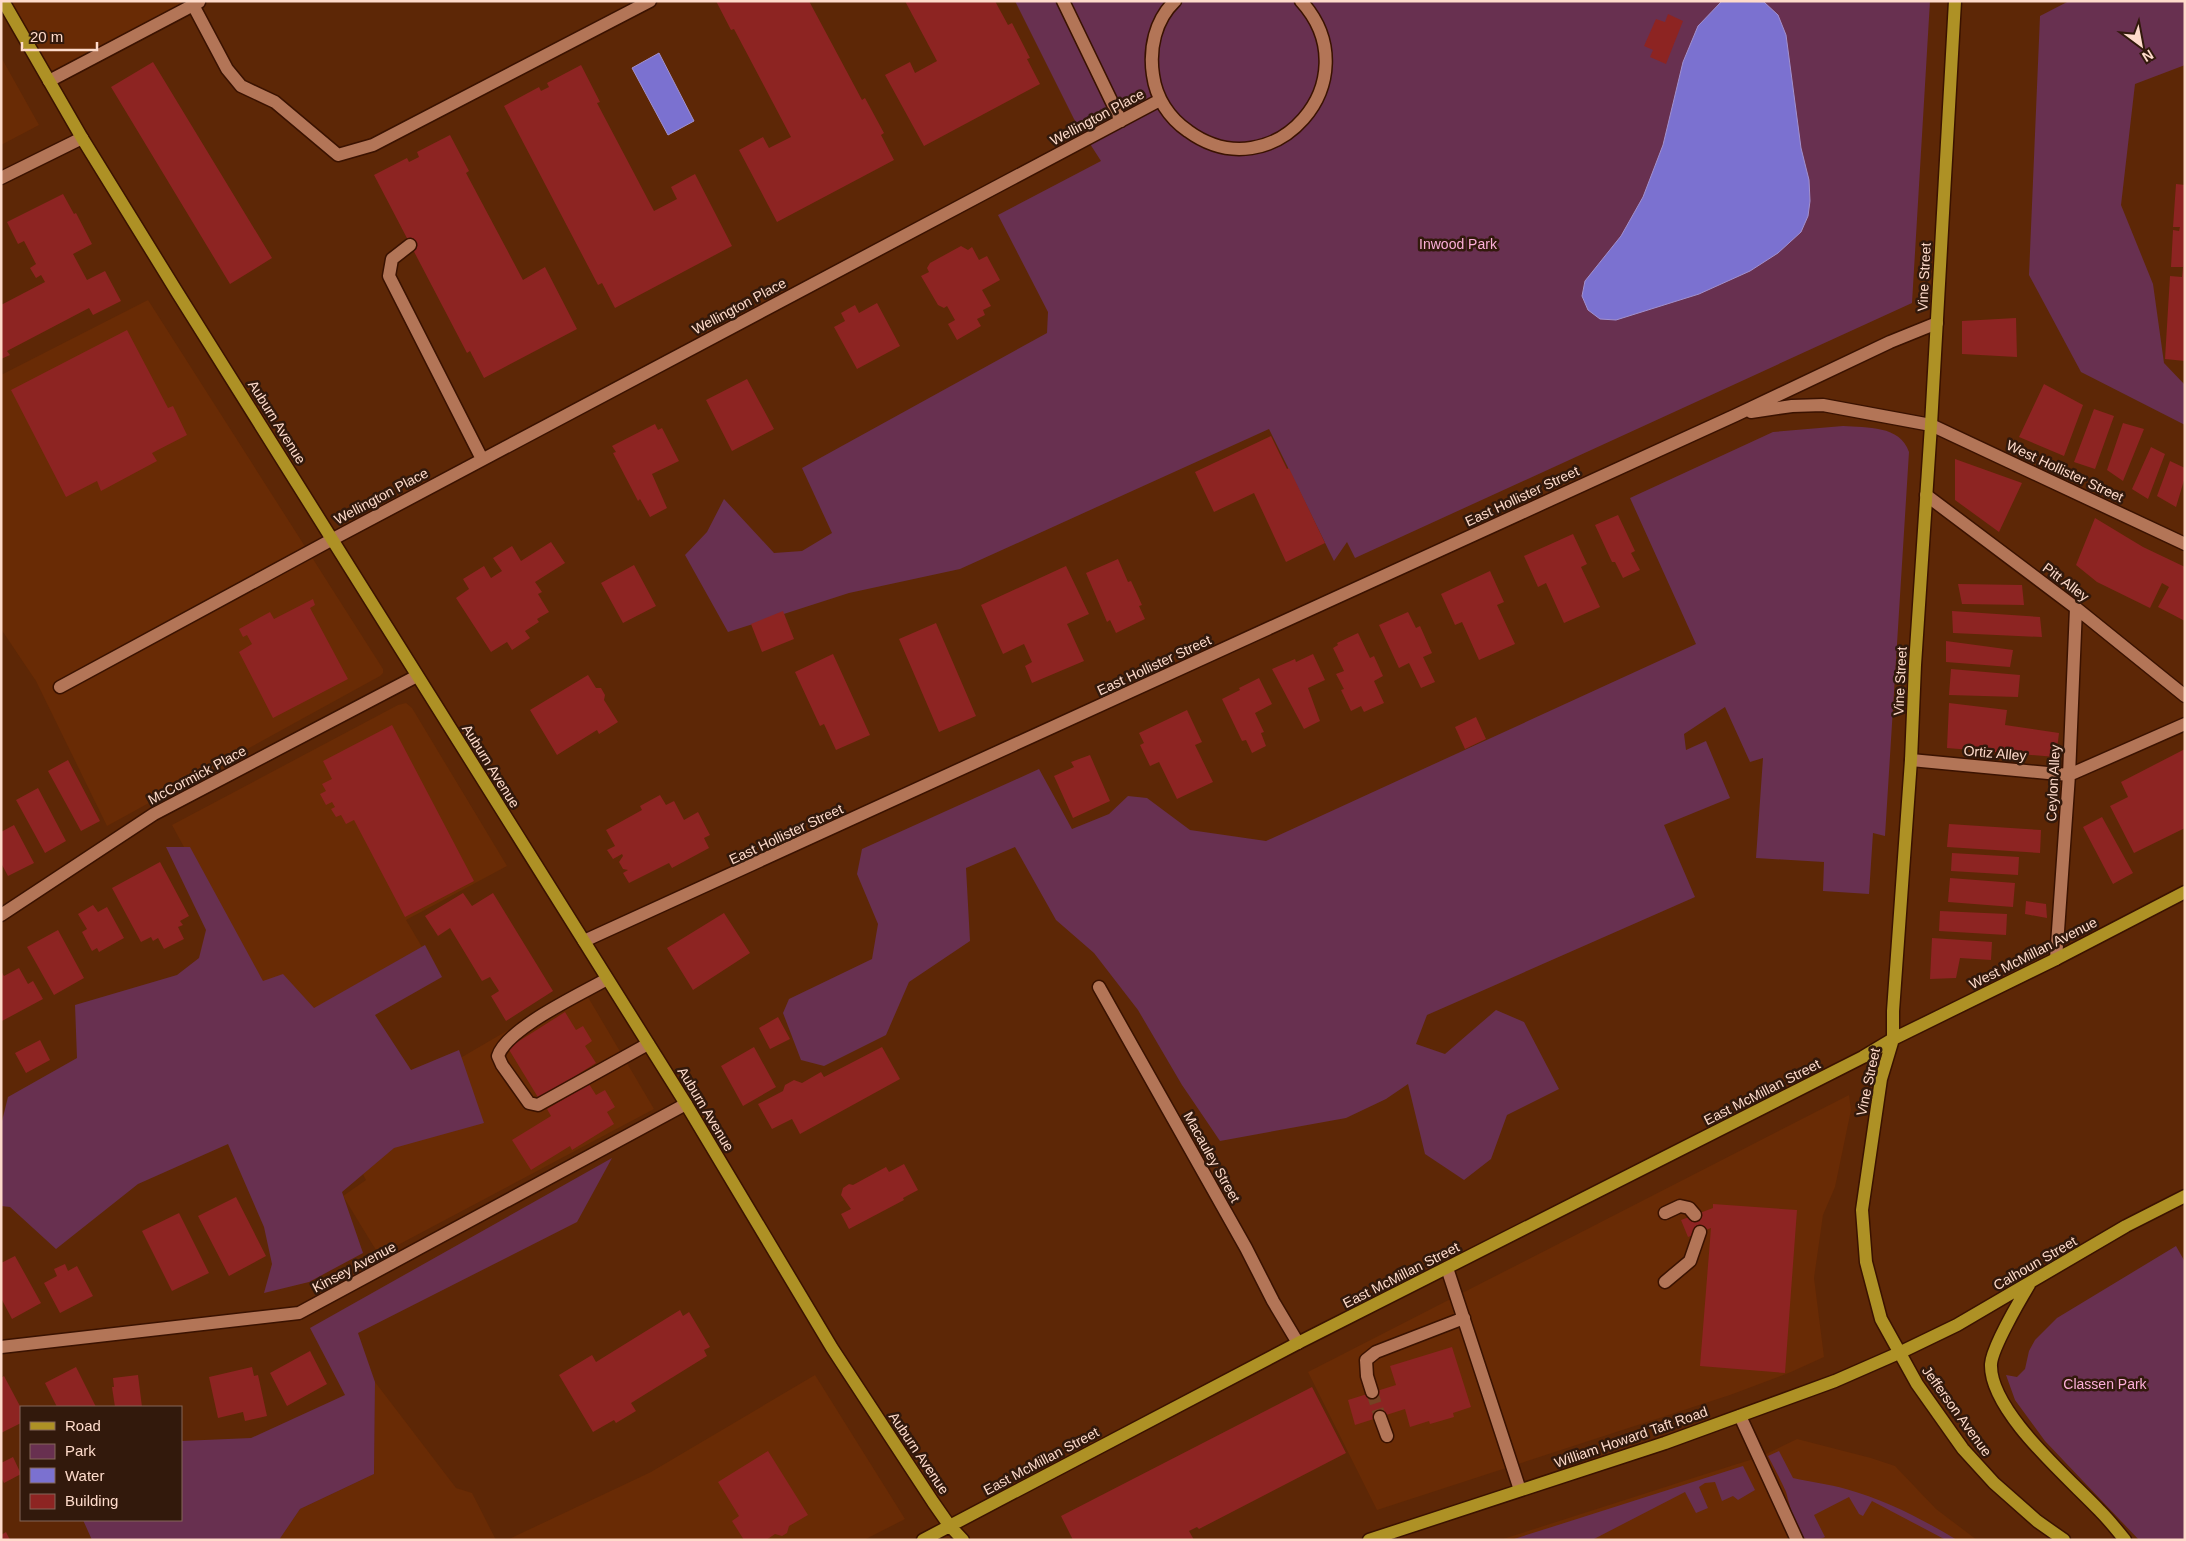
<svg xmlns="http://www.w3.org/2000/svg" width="2186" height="1541" viewBox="0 0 2186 1541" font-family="Helvetica,sans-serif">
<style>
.built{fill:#692b05}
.green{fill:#683050}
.water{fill:#7b71d0;stroke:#a291ce}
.building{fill:#8d2422}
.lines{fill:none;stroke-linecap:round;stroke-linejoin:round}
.minor-tunnel{stroke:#754224;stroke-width:12;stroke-dasharray:12 6;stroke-linecap:butt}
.minor-casing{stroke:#3a1200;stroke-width:15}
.major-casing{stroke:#3a1200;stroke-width:15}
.minor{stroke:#b37557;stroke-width:12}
.major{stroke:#ae9125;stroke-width:12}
.labels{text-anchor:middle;stroke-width:5;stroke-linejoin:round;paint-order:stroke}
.street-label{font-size:14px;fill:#fedbcb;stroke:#32190c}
.park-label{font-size:14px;fill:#fcafd8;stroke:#32190c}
</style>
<rect width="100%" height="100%" fill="#5d2706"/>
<path class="built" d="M3,1h197l-151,80z
M1,57l38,68 -38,20z
M148,300l235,369v4l-3,3 -273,150 -71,-145 -35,-52v-254z
M406,703l6,5 95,158 -101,54 16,27 -140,80 -110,-202 226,-120z
M582,987l72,122 -275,146 -36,-59 23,-16 -27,-51z
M1849,1095l2,15 -16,77 -12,28 -9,63 10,79 -33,15 -61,23 -353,115 -69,-138z
M815,1375l90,144 -41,21h-357l144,-68z
M375,1382l81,106 16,5 24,47h-217l21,-31 74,-35z
M1797,1439l74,19 24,8 41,43 41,31h-477l237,-76 23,-7z"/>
<path class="green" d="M1015,1h915l-18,302 -557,255 -8,-16 -13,19 -65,-132 -309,140 -111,24 -121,39 -43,-77 22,-23 17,-33 50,54 28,-2 30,-18 -30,-65 245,-135 1,-21 -50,-97 103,-54 -27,-42z
M2069,1h116v64l-50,19 -14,121 32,79 11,79 21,22v40l-104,-53 -52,-97 11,-259z
M1843,426c24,2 57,-1 66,26l-24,384 -12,-3 -4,61 -46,-3 1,-29 -68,-4 7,-100 -13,4 -25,-55 -41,27 2,16 20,-9 24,57 -66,27 31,72 -268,118 -11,29 29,10 51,-44 28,12 35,67 -52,26 -16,44 -27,21 -39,-26 -17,-70 -22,15 -40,19 -126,23 -38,-56 -44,-75 -44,-57 -38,-33 -41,-73 -49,21 4,73 -61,41 -23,53 -62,31 -23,-6 -18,-47 6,-14 83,-40 6,-35 -21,-50 5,-25 177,-80 33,60 37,-15 19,-18 19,2 43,32 76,11 430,-197 -66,-146 143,-66z
M166,847h24l73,134 20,-7 31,34 111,-63 17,32 -67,38 36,55 48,-20 25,73 -90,25 -52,44 21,61 -54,29 -45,11 8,-29 -8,-37 -36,-83 -90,40 -82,65 -46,-42 -9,-1v-81l7,-28 69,-39 -2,-53 102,-30 22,-17 7,-28z
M612,1158l-35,64 -219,111 17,49 -1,92 -74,35 -21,31h-187l-9,-20h98v-79l70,-3 94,-43 -35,-67z
M2176,1246l9,16v278h-46l-94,-99 -30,-41 -9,-25 11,2 8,-8 4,-18 6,-11 22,-22z
M1779,1451l14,27c18,4 36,6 53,11 40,11 76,30 111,51h-11l-74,-39 -9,15 -4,-2 -10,-17 -35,18 11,22c-5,3 -14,4 -19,2 -10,-5 -17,-37 -20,-47 -5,-12 -12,-24 -18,-36z
M1743,1466l12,24 -17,10 -5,-4 -11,5 -7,-19 -10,1 -6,4 9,21 -12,5 -11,-21 -93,48h-81z"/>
<path class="water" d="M1722,1l42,1 14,13 8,20 15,113 8,32 1,21 -2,15 -7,16 -23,21 -28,18 -51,23 -83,26 -16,-1 -12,-9 -6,-14 3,-15 36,-45 22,-39 20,-52 20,-83 15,-36z
M659,53l35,68 -26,14 -36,-67z"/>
<path class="building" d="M716,1h93l53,99 3,-2 19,35 -3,2 13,25 -117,62 -38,-72 24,-13 6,11 22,-11 -57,-108 -3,1z
M905,1h90l13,24 4,-2 18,35 -3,1 13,25 -116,62 -39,-71 25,-13 5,11 22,-12z
M1668,14l15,7 -17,43 -16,-7 3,-7 -9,-4 12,-27 9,3z
M153,62l119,196 -42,26 -119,-197z
M581,65l19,37 -3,1 57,108 23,-12 -6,-12 24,-13 37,72 -117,62 -13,-25 -4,2 -94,-179 35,-19 2,4 8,-4 -2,-4z
M450,135l19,36 -3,2 57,107 22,-13 32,62 -93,49 -14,-27 -3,2 -93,-178 33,-17 2,4 10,-5 -2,-5z
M2176,184l9,1v176l-20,-2 5,-83 12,1 1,-10h-12l2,-37 6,1 1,-4h-7z
M63,194l11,20 2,-1 16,31 -19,10 14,26 18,-9 16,30 -28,14 -4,-7 -82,43 3,4 -9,4v-54l44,-23 -4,-7 -5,3 -6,-10 6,-4 -12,-23 -6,3 -11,-22z
M961,246l7,4 4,-3 7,13 8,-4 13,24 -18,10 9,16 -8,4 2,5 -8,4 4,7 -24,14 -9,-16 7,-4 -8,-14 -3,2 -6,-3 -17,-29 8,-4 -2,-4 3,-5z
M877,303l23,43 -43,23 -23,-42 11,-6 -4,-8 14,-8 4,8z
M2016,318l1,39 -55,-3v-33z
M127,330l41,78 5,-2 14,29 -35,18 5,8 -56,30 -4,-10 -31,16 -55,-107z
M747,379l27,50 -42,22 -26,-51z
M2044,384l39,21 -19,51 -45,-19z
M2094,409l20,7 -19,53 -21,-7z
M2123,423l21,6 -21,52 -16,-11z
M655,424l3,6 4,-2 17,33 -27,13 15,34 -17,9 -10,-18 -2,2 -25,-48 3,-1 -4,-6z
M1271,436l16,33 2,-1 36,75 -39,19 -32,-69 -40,19 -19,-40z
M2151,447l14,7 -17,45 -16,-10z
M1955,459l67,24 -23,49 -44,-32z
M2170,461l15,7v9l-9,30 -19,-11z
M1618,515l17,36 -4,2 9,17 -17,8 -8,-16h-3l-17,-37z
M2095,518l48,29 42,20v54l-27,-14 11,-20 -7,-4 -12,25 -53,-26 -21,-17z
M1573,534l14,30 -6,3 19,40 -36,16 -18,-40 -8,4 -14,-31z
M551,542l14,21 -30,19 7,10 -4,2 11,18 -12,7 2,3 -14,9 5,7 -18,12 -5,-8 -16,10 -35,-54 13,-9 -6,-10 21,-13 7,12 11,-7 -9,-13 19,-12 9,15z
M1118,559l10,23 3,-1 11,24 -3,1 6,13 -29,14 -6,-13 -3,2 -21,-49z
M634,565l22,41 -33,17 -22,-40z
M1066,566l23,48 -22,10 17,37 -52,22 -7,-17 7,-4 -8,-18 -21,10 -22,-49z
M1490,571l14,31 -7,3 18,39 -36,16 -17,-38 -7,3 -14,-31z
M1958,584l64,1 2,20 -62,-1z
M313,599l2,6 -5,3 38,71 -75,39 -34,-66 13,-8 -5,-9 -4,2 -4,-8 31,-17 4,7z
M783,611l11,28 -32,13 -11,-28z
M1952,611l88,6 2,20 -89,-4z
M1408,612l8,16 4,-2 12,27 -9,4 12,25 -14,6 -12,-25 -10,5 -20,-43z
M936,623l40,93 -37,16 -40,-93z
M1358,633l12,25 4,-2 9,20 -9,5 10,22 -20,9 -3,-6 -10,5 -10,-21 3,-1 -8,-15 8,-3 -11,-23 5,-3 -1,-2z
M1946,641l67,9 -3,17 -64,-5z
M833,654l37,81 -34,15 -12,-26 -4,2 -25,-54z
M1313,654l12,26 -17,8 12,33 -16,8 -32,-60 23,-10 1,3z
M1951,669l69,6 -2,22 -69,-2z
M588,675l8,13h5l4,7 -1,5 14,22 -19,12 -2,-4 -40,25 -27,-45z
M1259,678l13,26 -17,9 9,19 -3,1 5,13 -14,7 -6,-13 -4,1 -20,-42 18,-9 -1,-2z
M1949,703l58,7 -2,15 54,8 -3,24 -109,-9z
M1187,710l15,32 -7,3 18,37 -36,17 -18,-37 -9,4 -10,-21 4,-2 -5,-10z
M1476,717l10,22 -21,10 -10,-22z
M392,725l82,156 -69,36 -51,-97 -8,4 -5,-9 -5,2 -5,-8 4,-2 -3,-5 -6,3 -6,-11 6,-3 -4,-7 10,-5 -9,-18z
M2185,749v79l-51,25 -24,-47 18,-9 -7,-15z
M1090,755l20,46 -37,17 -19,-42 20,-9 -3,-5z
M68,760l32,61 -19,10 -33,-60z
M38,788l28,53 -21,12 -29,-53z
M660,795l6,10 8,-4 10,19 14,-8 12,23 -6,3 5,10 -37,20 -3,-5 -40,20 -6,-10 5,-3 -5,-1 -4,-7 4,-6 -1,-2 -9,5 -6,-9 8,-4 -9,-16 36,-20 -2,-4z
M2102,817l31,56 -20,11 -30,-57z
M1949,824l92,6 -1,23 -93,-6z
M14,825l20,38 -26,13 -7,-13v-31z
M1952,853l67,4 -1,18 -67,-4z
M160,862l29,54 -9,5 3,4 -5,2 6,12 -20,10 -6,-11 -5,3 -2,-4 -10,5 -29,-54z
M1950,878l65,5 -2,24 -65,-5z
M463,893l9,13 21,-13 60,98 -47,30 -15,-25 8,-5 -9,-14 -8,4 -32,-53 -12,8 -13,-20z
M2026,901l20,3 1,14 -22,-4z
M93,905l5,7 9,-5 17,31 -25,14 -2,-4 -5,3 -10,-19 5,-3 -9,-15z
M1940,911l67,3 -1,21 -67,-4z
M724,913l26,40 -57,37 -26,-42z
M58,930l26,48 -30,17 -27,-48z
M1932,938l60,4 -1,18 -31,-2 -4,20 -26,1z
M19,968l9,16 5,-3 10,18 -41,22 -1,-50 3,5z
M565,1012l11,18 7,-4 9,15 -7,5 11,17 -57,36 -31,-51z
M778,1017l12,22 -20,10 -11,-21z
M40,1040l10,20 -24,13 -11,-20z
M754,1047l22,40 -33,19 -22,-40z
M882,1047l18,32 -100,55 -8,-15 -20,10 -14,-25 25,-13 2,-6 9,-5 8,3 19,-11 3,5z
M589,1084l7,11 9,-5 10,17 -8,5 7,12 -42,26 -2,-4 -39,24 -19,-30 39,-24 -4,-7z
M904,1164l14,26 -15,8 1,2 -55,29 -8,-15 10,-5 -10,-14 2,-7 6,-4 4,1 33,-18 3,5z
M236,1197l30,59 -37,20 -31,-60z
M1713,1204l84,6 -12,163 -85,-7 11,-138 -23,9 -7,-17 32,-12z
M179,1213l30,60 -37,18 -30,-60z
M15,1256l26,47 -29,16 -11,-21v-35z
M65,1264l3,7 9,-5 16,30 -33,17 -16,-30 13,-7 -3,-7z
M680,1310l3,6 6,-4 21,35 -6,3 3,6 -76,47 5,8 -20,12 -2,-3 -21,12 -34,-57 33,-20 4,7z
M1452,1347l19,60 -18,6 1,4 -24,7 -1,-3 -19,6 -5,-18 -50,16 -7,-25 48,-15 -6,-19z
M310,1351l17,33 -40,22 -17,-33z
M76,1367l20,40h-39l-12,-24z
M252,1367l2,9 4,-1 9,41 -22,5 -2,-9 -25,6 -9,-41z
M138,1375l4,32h-27l-3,-20h2l-1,-9z
M4,1376l17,32v15l-20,10v-55z
M1312,1387l34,66 -147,76 -2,-2 -8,4 5,9h-121l-12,-24z
M768,1451l40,64 -19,11 -2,7 -5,3 -7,-2 -9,6h-22l-12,-19 7,-5 -21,-34z
M13,1457l8,17 -17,9 -3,-6v-14z
M6,1532l4,8h-9v-5z"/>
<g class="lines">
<path class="minor-tunnel" d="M1372,1392l8,25"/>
<defs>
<path id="minor" d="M1063,1l58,120
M1175,1c-20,19 -26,48 -22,74 3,23 16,43 35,56 85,62 185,-51 113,-130
M193,5l34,64 14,17 34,16 63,53 35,-10 277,-144
M49,81l150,-79
M1,178l81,-40
M410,245l-18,14 -3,17 93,183
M1751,412l41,-6 31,-1 108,20 254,119
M1926,495l150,113 109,88
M60,687l273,-148 827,-439
M1911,760l158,15 116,-51
M1,915l153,-101 263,-138
M584,941l1152,-526 154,-73 47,-19
M2056,959l13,-184 7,-167
M607,979c-26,15 -100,49 -109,77l4,9 27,38 9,2 110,-61
M1099,987l147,261 27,53 25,42
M1665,1213l15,-7 9,2 6,7
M1447,1268l73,222
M1665,1282l25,-21 10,-29
M1,1347l298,-34 387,-209
M1372,1392l-5,-16 -1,-16 10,-8 88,-34
M1740,1416l57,124
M1380,1417l7,19"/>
<path id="major" d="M3,1l79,137 95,154 509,812 146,244 101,154 16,23 14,15
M1955,1l-24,424 -16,240 -4,95 -18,251v28l-12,40 -19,131 4,52 15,57 36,65 46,65 31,34 43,38 27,19
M2029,1285c-9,15 -37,63 -38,79 -2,47 78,114 109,147 9,9 17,19 25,29
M923,1540l375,-197 565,-286 30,-18 163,-80 129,-67
M1369,1540l296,-97 170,-62 64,-28 58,-28 169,-99 59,-30"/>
</defs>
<use href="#minor" class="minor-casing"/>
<use href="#major" class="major-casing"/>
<use href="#minor" class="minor"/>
<use href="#major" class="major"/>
</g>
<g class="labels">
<g class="street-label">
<text transform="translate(1097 117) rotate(-28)" y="5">Wellington Place</text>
<text transform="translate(1924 277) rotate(-87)" y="5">Vine Street</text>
<text transform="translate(739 306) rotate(-28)" y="5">Wellington Place</text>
<text transform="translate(277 422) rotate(58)" y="5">Auburn Avenue</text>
<text transform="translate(2065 471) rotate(25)" y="5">West Hollister Street</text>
<text transform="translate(381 496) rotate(-28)" y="5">Wellington Place</text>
<text transform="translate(1522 496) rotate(-25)" y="5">East Hollister Street</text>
<text transform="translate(2066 582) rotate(37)" y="5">Pitt Alley</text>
<text transform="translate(1154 665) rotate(-25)" y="5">East Hollister Street</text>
<text transform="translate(1900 681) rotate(-87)" y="5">Vine Street</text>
<text transform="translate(1995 753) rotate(5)" y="5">Ortiz Alley</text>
<text transform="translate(491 766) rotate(58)" y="5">Auburn Avenue</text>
<text transform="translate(197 775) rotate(-28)" y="5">McCormick Place</text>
<text transform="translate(2053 783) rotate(-87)" y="5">Ceylon Alley</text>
<text transform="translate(786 834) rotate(-25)" y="5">East Hollister Street</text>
<text transform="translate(2033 953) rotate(-27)" y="5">West McMillan Avenue</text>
<text transform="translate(1868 1082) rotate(-78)" y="5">Vine Street</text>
<text transform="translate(1762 1092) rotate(-27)" y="5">East McMillan Street</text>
<text transform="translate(706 1109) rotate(59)" y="5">Auburn Avenue</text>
<text transform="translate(1212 1157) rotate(61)" y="5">Macauley Street</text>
<text transform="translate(2035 1263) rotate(-30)" y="5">Calhoun Street</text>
<text transform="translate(354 1267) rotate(-28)" y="5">Kinsey Avenue</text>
<text transform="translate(1401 1275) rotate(-27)" y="5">East McMillan Street</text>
<text transform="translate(1957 1411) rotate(54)" y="5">Jefferson Avenue</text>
<text transform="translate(1631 1437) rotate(-19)" y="5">William Howard Taft Road</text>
<text transform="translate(919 1453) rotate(56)" y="5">Auburn Avenue</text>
<text transform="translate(1041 1461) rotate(-28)" y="5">East McMillan Street</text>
</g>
<g class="park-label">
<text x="1458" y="249">Inwood Park</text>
<text x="2105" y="1389">Classen Park</text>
</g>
</g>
<rect width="2186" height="1541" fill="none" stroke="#fedbcb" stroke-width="5"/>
<rect x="20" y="1406" width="162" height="115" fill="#32190c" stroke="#846758"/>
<rect x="30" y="1422" width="25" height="8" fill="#ae9125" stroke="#846758"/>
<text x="65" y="1431" font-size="15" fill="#fedbcb">Road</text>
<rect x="30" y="1444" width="25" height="15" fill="#683050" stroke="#846758"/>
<text x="65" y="1456" font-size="15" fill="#fedbcb">Park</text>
<rect x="30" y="1468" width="25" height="15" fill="#7b71d0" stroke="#846758"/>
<text x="65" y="1481" font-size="15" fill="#fedbcb">Water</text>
<rect x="30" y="1494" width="25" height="15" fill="#8d2422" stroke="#846758"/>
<text x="65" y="1506" font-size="15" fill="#fedbcb">Building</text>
<g transform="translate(2141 45) rotate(148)" stroke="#32190c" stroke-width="4" paint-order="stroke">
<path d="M0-4L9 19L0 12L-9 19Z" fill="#fedbcb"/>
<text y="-8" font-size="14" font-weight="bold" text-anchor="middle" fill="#fedbcb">N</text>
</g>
<path d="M22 42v8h75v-8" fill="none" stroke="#fedbcb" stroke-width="2.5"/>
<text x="30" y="42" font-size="15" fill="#fedbcb" stroke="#32190c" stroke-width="4" paint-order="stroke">20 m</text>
</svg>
